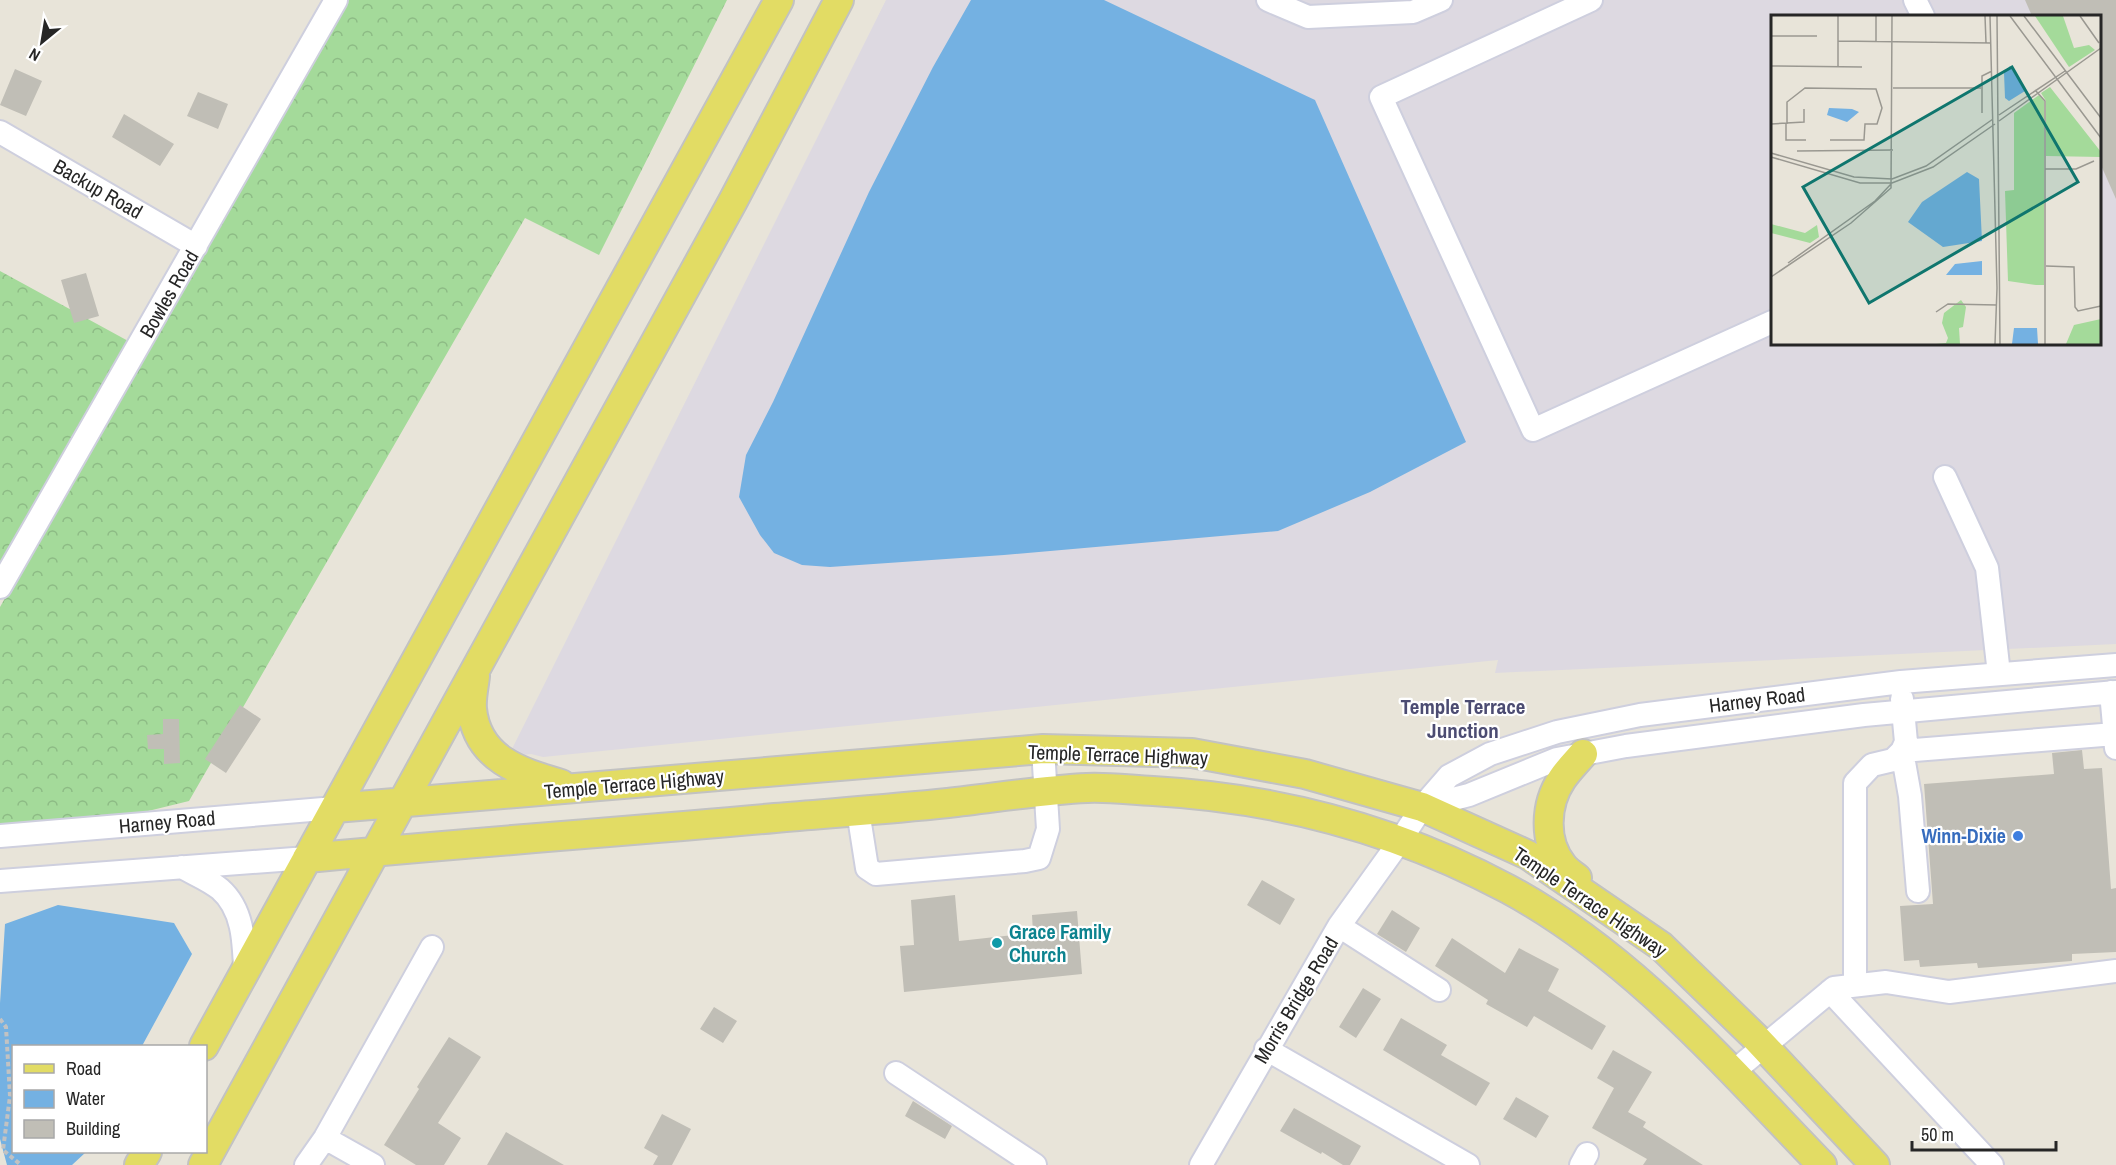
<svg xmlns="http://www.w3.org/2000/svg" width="2116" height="1165" viewBox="0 0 2116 1165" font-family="'Archivo Narrow',sans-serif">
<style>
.industrial{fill:#ddd9e1;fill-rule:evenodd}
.forest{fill:url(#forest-crowns)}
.water{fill:#74b1e2}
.building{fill:#c0beb6}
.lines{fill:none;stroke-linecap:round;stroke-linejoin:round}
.minor-casing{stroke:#cecfde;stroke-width:26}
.major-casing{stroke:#c2c2c2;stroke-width:32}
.path{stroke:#c2c2c2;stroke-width:4;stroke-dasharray:4.5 3;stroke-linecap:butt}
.minor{stroke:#fff;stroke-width:22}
.major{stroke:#e2dc64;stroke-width:28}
.shop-dot{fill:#3f7fe0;stroke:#fff;stroke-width:2}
.culture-dot{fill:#0f9aa8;stroke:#fff;stroke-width:2}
.labels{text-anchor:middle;stroke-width:4.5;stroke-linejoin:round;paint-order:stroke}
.street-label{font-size:20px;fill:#262626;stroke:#fff}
.shop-label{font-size:20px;font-weight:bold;fill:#366cbe;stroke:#fff;text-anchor:end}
.culture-label{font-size:20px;font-weight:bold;fill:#0d838f;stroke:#fff;text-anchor:start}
.neighbourhood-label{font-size:21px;font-weight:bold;fill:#4c4c72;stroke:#fff}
.inset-road{fill:none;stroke:#9a9891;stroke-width:1.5}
.view{fill:#0f766e;fill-opacity:0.15;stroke:#0f766e;stroke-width:3}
.inset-edge{fill:none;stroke:#262626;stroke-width:3}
</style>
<defs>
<pattern id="forest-crowns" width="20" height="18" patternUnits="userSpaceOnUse" patternTransform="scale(1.5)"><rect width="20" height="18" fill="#a4da9a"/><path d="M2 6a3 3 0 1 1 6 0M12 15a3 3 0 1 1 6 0" fill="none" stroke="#8dbb85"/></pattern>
</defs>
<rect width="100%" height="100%" fill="#e8e4d9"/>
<path class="industrial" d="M886,0h1230v644l-621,29 3,-13 -955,97 -12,-3 -16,2 -5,-3zM1772,16h328v328h-328z"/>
<path class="forest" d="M347,0h380l-128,255 -74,-37 -336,583 -49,12 -140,12v-218z
M0,271l130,71 -130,225z"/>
<path class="water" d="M971,0h133l211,100 151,342 -96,50 -92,39 -274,24 -174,12 -28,-2 -28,-12 -14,-18 -21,-38 7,-42 27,-53 96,-210 64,-125z
M58,905l116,18 18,31 -50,92h-128v106h72l-14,13h-65l-7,-26v-136l5,-79z"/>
<path class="building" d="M2025,0h91v199l-16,-36v-147h-68z
M15,69l27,12 -16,35 -26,-11z
M198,92l30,12 -10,25 -31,-13z
M124,114l50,30 -14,22 -48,-29z
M86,273l13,43 -25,7 -13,-43z
M240,705l21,14 -35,54 -21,-14z
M163,719h16l1,44 -16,1v-15h-16l-1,-14 16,-1z
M2082,750l2,19 18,-1 9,121 5,-1v64l-44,2v7l-94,7 -1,-5 -57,4 -1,-7 -15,1 -4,-55 33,-2 -9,-120 130,-10 -2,-21z
M1262,880l33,19 -15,26 -33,-20z
M955,895l4,46 74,-8 -1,-18 45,-4 5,63 -178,18 -4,-46 14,-1 -3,-45z
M1392,910l28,18 -14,24 -29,-18z
M1452,938l53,35 14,-25 40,21 -11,22 58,35 -14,24 -58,-34 -7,11 -41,-23 2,-4 -53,-34z
M1363,988l18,11 -25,39 -17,-11z
M714,1007l23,14 -14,22 -23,-14z
M1401,1018l46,27 -6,10 49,28 -14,23 -93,-56z
M449,1037l32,20 -43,66 23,15 -17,27h-28l-32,-20 35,-56 -2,-2z
M1613,1050l39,22 -24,40 18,10 -3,5 60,38h-60l4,-6 -55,-31 22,-40 -17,-10z
M1516,1097l33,19 -13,22 -33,-19z
M913,1101l39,25 -7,13 -40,-23z
M1294,1108l67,38 -11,19h-7l-21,-13 -1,2 -41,-23z
M662,1114l29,15 -19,36h-19l5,-9 -14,-8z
M506,1132l58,33h-77z"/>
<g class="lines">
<defs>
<path id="minor" d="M1268,0l40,17 105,-5 28,-12
M1591,0l-210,97 152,333 239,-108
M1915,0l8,16
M0,132l196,114
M1945,477l42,91 12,106
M0,587l336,-587
M2111,692l5,56
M1422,807l47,-12 88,-36 69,-13 238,-31 252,-23
M858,811l9,57 9,6 149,-13 14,-3 9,-29 -5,-80
M0,836l335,-28
M182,867c12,7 27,13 38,22 23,20 24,52 25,81
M0,881l307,-23
M1918,891l-8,-95 -8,-45 213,-17
M1339,926l100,64
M1855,985v-202l17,-18 21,-5 9,-9 4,-9 -4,-43
M1830,991l162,174
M1266,1049l202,116
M1733,1072l101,-84 52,-6 63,10 167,-21
M896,1073l139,92
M325,1138l48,27
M306,1165l19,-27 107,-191
M1201,1165l138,-239 61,-85 22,-34 27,-31 41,-22 67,-22 83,-17 261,-33 215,-17
M1581,1165l6,-11"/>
<path id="major" d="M475,676c-1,10 -4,22 -3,33 5,50 48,63 89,75
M335,808l708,-59 149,4 113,21 117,33 106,48 133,91 94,91 120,128
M307,858c156,-15 312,-26 468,-40 58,-5 116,-9 173,-15 46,-5 93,-13 139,-15 22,-1 44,2 66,3 124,7 245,39 355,98 124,67 217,176 314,276
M1577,878c-4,-3 -10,-7 -14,-12 -20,-24 -18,-62 -1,-87 6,-9 14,-17 21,-25
M204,1046l575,-1046
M139,1165l8,-13
M203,1165l530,-964 106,-201"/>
</defs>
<use href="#minor" class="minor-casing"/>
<use href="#major" class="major-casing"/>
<path class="path" d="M0,1019l6,8 4,69 -7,54 18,15"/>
<use href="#minor" class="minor"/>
<use href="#major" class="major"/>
</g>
<circle class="shop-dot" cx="2018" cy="836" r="6"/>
<circle class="culture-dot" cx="997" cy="943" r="6"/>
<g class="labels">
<g class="street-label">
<text transform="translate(98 189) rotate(30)" y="7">Backup Road</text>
<text transform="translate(169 294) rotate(-60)" y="7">Bowles Road</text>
<text transform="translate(1757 700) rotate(-7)" y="7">Harney Road</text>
<text transform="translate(1118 755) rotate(2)" y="7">Temple Terrace Highway</text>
<text transform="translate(634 784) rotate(-5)" y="7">Temple Terrace Highway</text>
<text transform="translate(167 822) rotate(-5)" y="7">Harney Road</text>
<text transform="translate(1590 902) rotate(34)" y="7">Temple Terrace Highway</text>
<text transform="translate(1296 1000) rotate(-59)" y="7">Morris Bridge Road</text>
</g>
<g class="shop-label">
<text x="2006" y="843">Winn-Dixie</text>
</g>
<g class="culture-label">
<text x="1009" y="939">Grace Family<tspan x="1009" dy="23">Church</tspan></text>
</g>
<g class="neighbourhood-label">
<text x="1463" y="714">Temple Terrace<tspan x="1463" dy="24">Junction</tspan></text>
</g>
</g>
<g transform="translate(1771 15)">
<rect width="330" height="330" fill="#e8e4d9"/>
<path d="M264,1h28l11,32 15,-3 6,5 -26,17zM279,72l51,65v5l-55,-1v-55l-5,-8zM268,80l5,6v184h-8l-28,-4 -3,-90 9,-1v-77z" fill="#a4da9a"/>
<path d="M0,209l34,9 12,-8 2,12 -9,6 -39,-10zM190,285l5,7 -3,20 -4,1 1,16h-24l10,-1 2,-5 -6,-15 2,-10zM330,304v25h-35l8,-19z" fill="#a4da9a"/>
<path d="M239,51l15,25 -16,10 -4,-3 -1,-25zM58,93l23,1 7,3 -12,10 -20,-7zM196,157l12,7 3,62 -39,6 -35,-25 14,-20zM211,246v14h-36l9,-11zM243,313h23l1,16h-26z" fill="#74b1e2"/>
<path class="inset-road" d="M67,1v50M214,1l1,27M219,1l7,272 -2,56M226,1l3,328M239,1l91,122M253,1l77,102M309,1l19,27M0,21h46M67,26l153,2M105,27v-26M0,51l91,1M122,73h88M264,75l10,11v243M211,98v-37l10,-5M228,100l66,-44M228,106l102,-73M0,109l33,-2v-13M15,109v16h20M16,109v-22l18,-14 71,1 6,19 -5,16h-12l-1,16h-34M26,136l96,-1M0,138l83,24 38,2 34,-13 67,-47M0,142l89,26h32l41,-16 62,-43M274,154h31l18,-8M17,248l87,-62 16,-17M275,251l28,1 1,40 3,4 23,-5M0,262l80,-54 40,-35 1,-172M165,297l12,-8 49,1"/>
<path class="view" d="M241,52l66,115 -209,121 -66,-116z"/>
<rect width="330" height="330" class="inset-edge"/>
</g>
<rect x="12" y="1045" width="195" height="108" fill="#ffffff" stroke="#a8a8a8" stroke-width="1.5"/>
<rect x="24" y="1064" width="30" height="9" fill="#e2dc64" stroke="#a8a8a8" stroke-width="1.5"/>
<text x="66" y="1075" font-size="18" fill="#262626">Road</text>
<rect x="24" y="1090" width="30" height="18" fill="#74b1e2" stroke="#a8a8a8" stroke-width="1.5"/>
<text x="66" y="1105" font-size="18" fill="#262626">Water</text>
<rect x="24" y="1120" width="30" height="18" fill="#c0beb6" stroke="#a8a8a8" stroke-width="1.5"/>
<text x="66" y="1135" font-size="18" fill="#262626">Building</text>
<g transform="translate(42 42) rotate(210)" stroke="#ffffff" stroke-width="4.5" paint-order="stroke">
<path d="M0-4.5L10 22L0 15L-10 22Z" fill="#262626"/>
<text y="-9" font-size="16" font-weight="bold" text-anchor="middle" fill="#262626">N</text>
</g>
<path d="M1912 1141v9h144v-9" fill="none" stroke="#262626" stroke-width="3"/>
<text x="1921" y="1141" font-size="18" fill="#262626" stroke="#ffffff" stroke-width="4.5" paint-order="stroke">50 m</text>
</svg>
